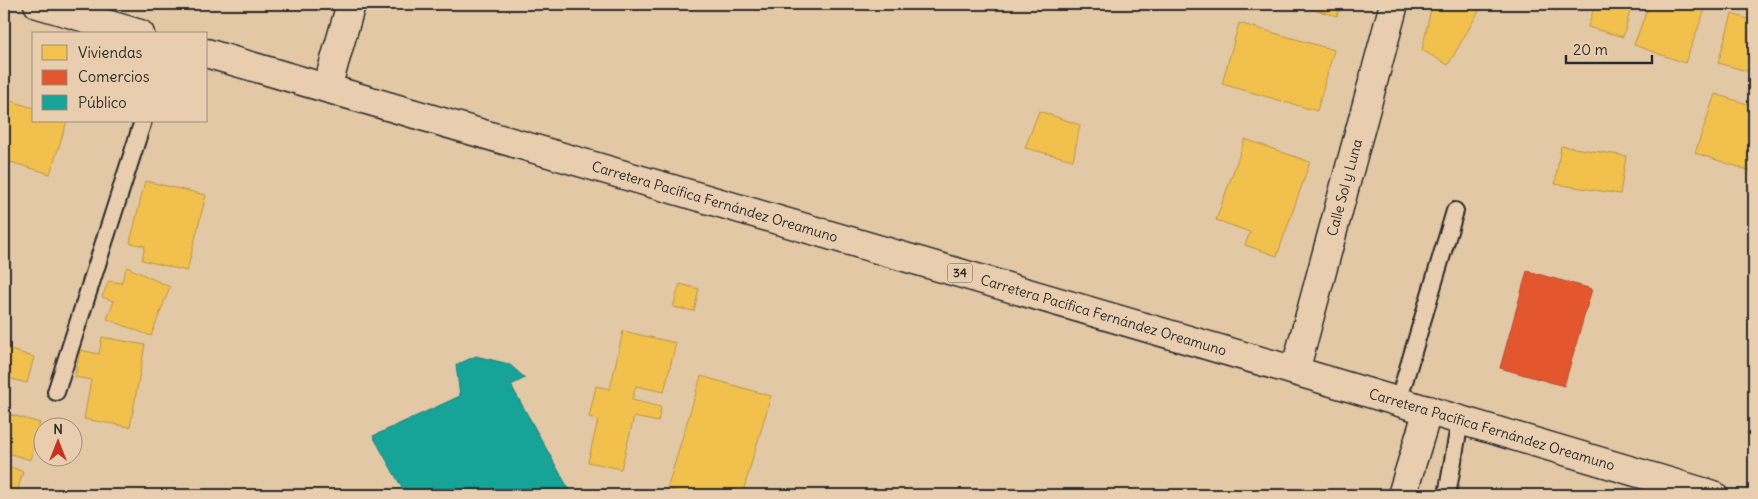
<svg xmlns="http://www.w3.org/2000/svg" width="1758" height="499" viewBox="0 0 1758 499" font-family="Delius,sans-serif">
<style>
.homes{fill:#f2c14e;stroke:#b69444}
.shops{fill:#e4572e;stroke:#ac4a2d}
.public{fill:#17a398;stroke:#1d7f77}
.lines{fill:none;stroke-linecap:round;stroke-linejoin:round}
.lane-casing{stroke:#2b2b2b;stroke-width:20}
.street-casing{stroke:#2b2b2b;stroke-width:31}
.highway-casing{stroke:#2b2b2b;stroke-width:31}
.lane{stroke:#e8ceaf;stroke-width:16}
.street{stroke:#e8ceaf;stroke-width:28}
.highway{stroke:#e8ceaf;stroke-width:28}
.labels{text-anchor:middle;stroke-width:5;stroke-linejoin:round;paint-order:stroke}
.shield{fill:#e8ceaf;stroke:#645c53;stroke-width:1}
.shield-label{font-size:12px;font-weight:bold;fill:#2b2b2b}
.street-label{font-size:14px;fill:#2b2b2b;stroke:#e8ceaf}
</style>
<rect width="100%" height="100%" fill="#e3c8a6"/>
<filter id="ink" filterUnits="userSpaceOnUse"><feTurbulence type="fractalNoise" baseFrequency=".02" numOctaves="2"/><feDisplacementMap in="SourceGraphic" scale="10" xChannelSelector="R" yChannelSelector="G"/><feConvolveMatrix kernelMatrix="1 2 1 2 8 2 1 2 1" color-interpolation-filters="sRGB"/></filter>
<g filter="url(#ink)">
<path class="homes" d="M1194,4h18l-2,4z
M1293,4h48l-4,12z
M1432,4h51l-35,61 -26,-15z
M1538,4h21l-3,7z
M1595,4h26l10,3 -8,30 -35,-10z
M1649,4h58l-22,59 -51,-18z
M1732,14l22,7v52l-36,-10z
M1239,23l95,27 -17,61 -95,-27z
M1715,94l39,12v55l-3,10 -56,-18z
M4,99l30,9v13h33l-17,53 -46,-14z
M1039,111l41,14 -7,35 -48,-12z
M1245,139l65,23 -33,94 -32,-11 5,-13 -34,-12z
M1561,146l65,10 -6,38 -65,-10z
M145,181l61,14 -19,76 -45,-11 3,-14 -15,-3z
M127,267l43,20 -19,49 -44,-17 7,-18 -12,-4 7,-16 12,2z
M680,284l19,5 -5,22 -21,-4z
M623,331l53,12 -12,49 -28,-6 -4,14 29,7 -3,15 -24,-5 -13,52 -33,-7 10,-42 -9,-3 7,-31 14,3z
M102,337l43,8 -15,82 -46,-8 7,-39 -16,-3 5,-27 19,4z
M4,348l30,9 -7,26 -23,-6z
M701,376l70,20 -29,99h-54l-21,-6z
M9,414l31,9 -9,37 -27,-8v-14z
M4,464l19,8 -7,23h-12z"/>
<path class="shops" d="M1527,271l65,18 -28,97 -64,-18z"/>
<path class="public" d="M476,356l33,8 16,14 -14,7 61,110h-166l-33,-59 87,-40 -4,-31z"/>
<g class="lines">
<defs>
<path id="lane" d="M56,392l87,-271
M1398,402l57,-191
M1447,495l11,-63v-12"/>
<g id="street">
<path d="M327,88l24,-84"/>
<path id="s1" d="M1295,371l99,-367"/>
<path d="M1402,495l26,-85"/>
</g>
<g id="highway">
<path d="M38,4l102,30"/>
<path id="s2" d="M206,53l1089,318 418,124"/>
</g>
</defs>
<use href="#lane" class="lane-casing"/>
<use href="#street" class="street-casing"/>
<use href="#highway" class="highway-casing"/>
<use href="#lane" class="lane"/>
<use href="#street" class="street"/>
<use href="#highway" class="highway"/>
</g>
</g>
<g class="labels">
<rect class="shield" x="947.5" y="263.5" width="25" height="19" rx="4"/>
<g class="shield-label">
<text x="960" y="277">34</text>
</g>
<g class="street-label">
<text dy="5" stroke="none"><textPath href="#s1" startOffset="190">Calle Sol y Luna</textPath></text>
<text dy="5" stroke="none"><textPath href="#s2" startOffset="530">Carretera Pacífica Fernández Oreamuno</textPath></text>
<text dy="5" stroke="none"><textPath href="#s2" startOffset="935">Carretera Pacífica Fernández Oreamuno</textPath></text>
<text dy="5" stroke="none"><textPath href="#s2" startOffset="1340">Carretera Pacífica Fernández Oreamuno</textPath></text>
</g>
</g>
<rect width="1758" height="499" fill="none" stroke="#e8ceaf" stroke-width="20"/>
<rect x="10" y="10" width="1738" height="479" fill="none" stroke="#2b2b2b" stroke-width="2" filter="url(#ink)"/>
<rect x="32" y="32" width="175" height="90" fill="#e8ceaf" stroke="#9c8d7a"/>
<rect x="42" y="45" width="25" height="15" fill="#f2c14e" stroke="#9c8d7a"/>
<text x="78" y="58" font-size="15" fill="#2b2b2b">Viviendas</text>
<rect x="42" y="70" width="25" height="15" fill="#e4572e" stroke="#9c8d7a"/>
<text x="78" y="82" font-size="15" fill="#2b2b2b">Comercios</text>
<rect x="42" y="95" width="25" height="15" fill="#17a398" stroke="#9c8d7a"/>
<text x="78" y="108" font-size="15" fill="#2b2b2b">Público</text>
<g transform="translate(58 442)"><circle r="24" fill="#e8ceaf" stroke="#9c8d7a"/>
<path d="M0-4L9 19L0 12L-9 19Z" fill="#c8321e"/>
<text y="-8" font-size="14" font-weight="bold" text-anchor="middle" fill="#2b2b2b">N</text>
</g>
<path d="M1566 55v8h86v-8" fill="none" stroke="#2b2b2b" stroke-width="2.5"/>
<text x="1573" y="55" font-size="15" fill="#2b2b2b" stroke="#e8ceaf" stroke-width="4" paint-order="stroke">20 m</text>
</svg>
